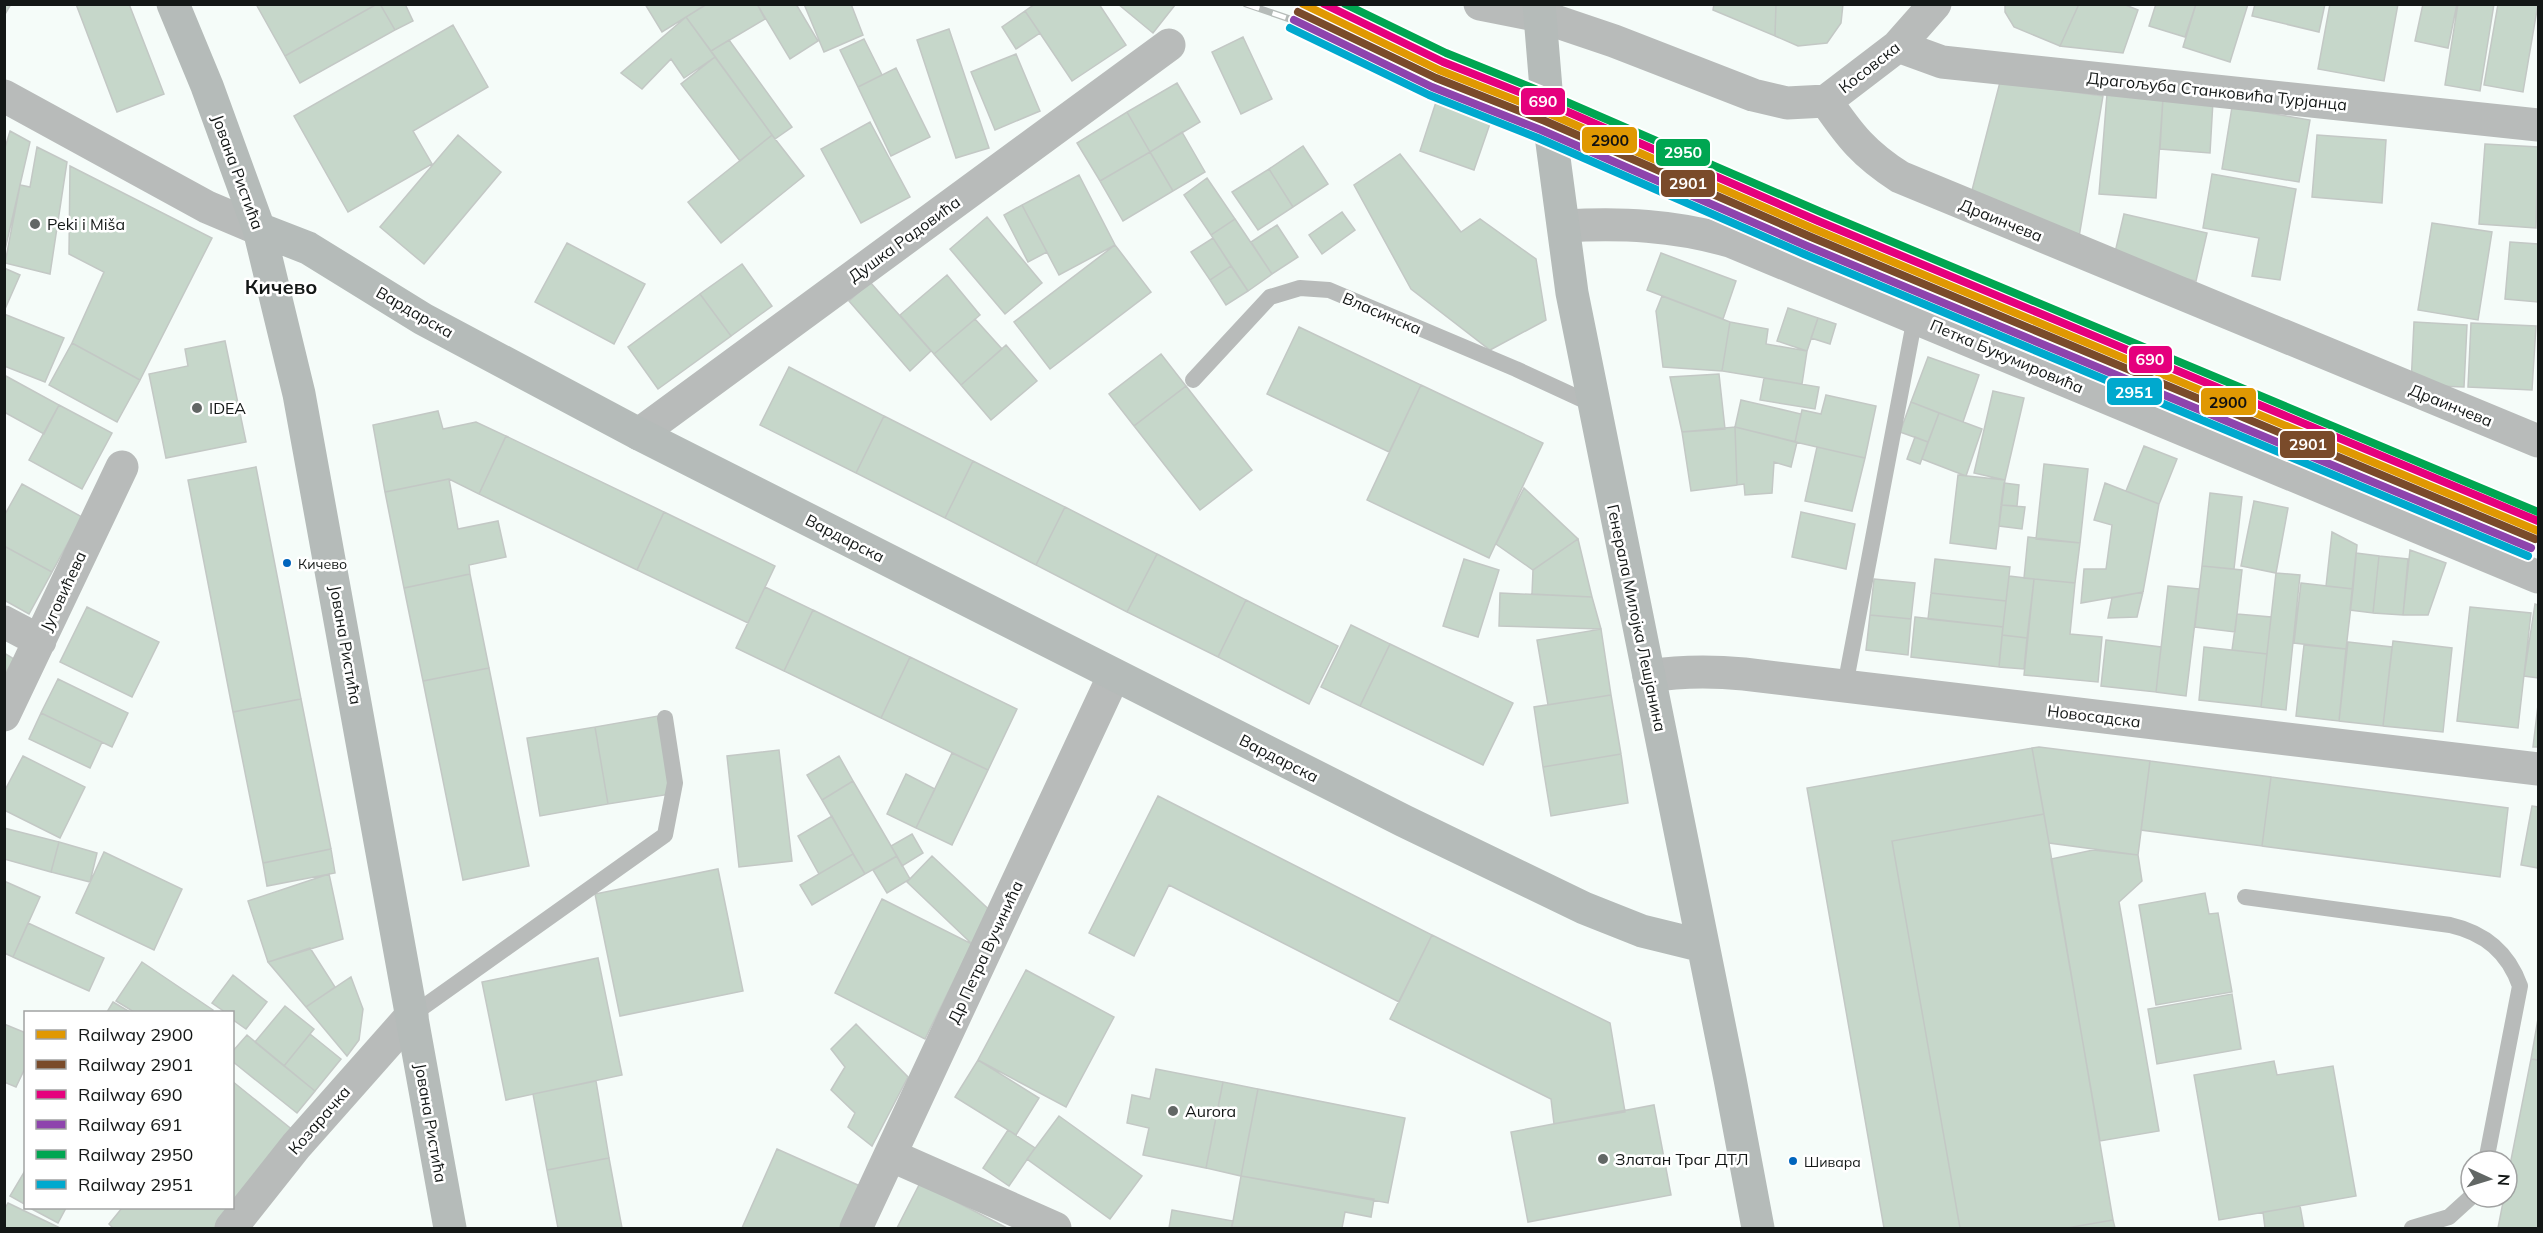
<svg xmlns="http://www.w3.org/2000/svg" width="2543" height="1233" viewBox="0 0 2543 1233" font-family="Mulish,sans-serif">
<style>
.building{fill:#c6d7ca;stroke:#c3c8c5;stroke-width:1.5}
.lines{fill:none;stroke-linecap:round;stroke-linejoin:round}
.lane{stroke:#b8bbba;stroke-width:16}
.street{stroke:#b8bbba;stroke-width:33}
.secondary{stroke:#b5bbb9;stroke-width:33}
.rail-casing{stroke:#b5bbb8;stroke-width:7}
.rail{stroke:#fff;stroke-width:4.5;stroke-dasharray:14;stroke-linecap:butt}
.rail-1-casing{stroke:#fff;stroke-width:12}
.rail-2-casing{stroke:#fff;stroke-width:12}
.rail-3-casing{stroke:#fff;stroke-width:12}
.rail-4-casing{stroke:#fff;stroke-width:12}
.rail-5-casing{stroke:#fff;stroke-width:12}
.rail-6-casing{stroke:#fff;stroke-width:12}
.rail-1{stroke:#e09802;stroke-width:8}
.rail-2{stroke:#7a4b2a;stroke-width:8}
.rail-3{stroke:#e5007d;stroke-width:8}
.rail-4{stroke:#8e44ad;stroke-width:8}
.rail-5{stroke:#00a651;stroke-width:8}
.rail-6{stroke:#00a9ce;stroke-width:8}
.poi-dot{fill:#626765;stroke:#fff;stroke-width:2}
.bus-dot{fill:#0065bd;stroke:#fff;stroke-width:2}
.labels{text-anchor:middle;stroke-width:5;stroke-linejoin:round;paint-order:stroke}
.bus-label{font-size:14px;fill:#131716;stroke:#fff;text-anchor:start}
.street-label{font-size:16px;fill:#131716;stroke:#fff}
.poi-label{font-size:16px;fill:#131716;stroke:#fff;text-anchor:start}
.quarter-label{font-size:20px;font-weight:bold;fill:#131716;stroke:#fff}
.line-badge{stroke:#fff;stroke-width:2}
.badge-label{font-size:16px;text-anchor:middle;font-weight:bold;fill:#fff}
.pale-badge-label{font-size:16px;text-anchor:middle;font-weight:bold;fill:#111}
</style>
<rect width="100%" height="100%" fill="#f5fcf9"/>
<path class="building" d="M4,4h7l-7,12z
M76,4h53l35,90 -47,18z
M256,4h121l-92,52z
M377,4h3l15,26 -95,53 -15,-27z
M380,4h25l8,17 -18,9z
M645,4h62l-45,28z
M707,4h50l8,15 -54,32 -25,-34z
M757,4h39l22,37 -28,18z
M804,4h47l12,31 -39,17z
M1035,4h64l27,41 -54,36 -47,-70z
M1118,4h56l1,1 -22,28z
M1714,4h62l-1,32 -62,-26z
M1776,4h67l-2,19 -14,20 -29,3 -23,-10z
M2005,4h74l-19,42 -46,-19 -9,-15z
M2079,4h44l15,6 -15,43 -63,-7z
M2156,4h40l-11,33 -36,-11z
M2196,4h52l-18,58 -47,-15z
M2255,4h70l-6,28 -67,-16z
M2330,4h68l-14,77 -66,-12z
M2423,4h34l-9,44 -33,-7z
M2458,4h36l-14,87 -35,-6z
M2498,4h40l-15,88 -39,-7z
M1025,11l15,22 -24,16 -14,-22z
M686,17l29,40 -31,21 -13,-19 -29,30 -21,-16z
M453,25l35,62 -75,44 19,33 -84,48 -54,-96z
M949,29l40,119 -33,10 -39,-118z
M1243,37l29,62 -31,15 -29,-62z
M864,39l18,36 -24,12 -18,-37z
M729,40l63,87 -17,12 -64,-88z
M1016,54l24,57 -45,19 -24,-58z
M715,57l57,78 -32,26 -59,-77z
M896,68l34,69 -39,19 -33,-69z
M2000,82l103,14 -25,147 -108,-45z
M1177,83l23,39 -50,30 -23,-40z
M2107,94l56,4 -7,100 -57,-4z
M1438,96l55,19 -19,55 -54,-19z
M2163,98l50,3 -3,52 -50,-4z
M2232,107l78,13 -11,62 -77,-13z
M1127,112l23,40 -50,29 -23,-38z
M870,122l40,75 -49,26 -40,-74z
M10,131l20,11 -26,112v-103z
M1182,132l23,40 -32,19 -23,-39z
M458,135l43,37 -77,92 -44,-37z
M772,135l32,41 -83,67 -33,-41z
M2317,135l69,5 -4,63 -70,-6z
M2485,144l53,3 -2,81 -57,-4z
M1303,146l25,38 -35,23 -24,-38z
M37,147l30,15 -17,112 -45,-11 15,-78 10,2z
M1150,152l23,39 -50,30 -23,-40z
M1400,154l61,78 19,-13 56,40 10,61 -56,30 -79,-61 -57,-104z
M70,166l142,72 -72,142 -68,-37 32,-71 -35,-18z
M1269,169l24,38 -35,23 -26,-38z
M2212,174l84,15 -16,91 -28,-4 7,-38 -56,-10z
M1079,175l36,70 -56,30 -37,-70z
M1207,178l28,41 -24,16 -27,-40z
M1022,205l25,47 -19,10 -24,-47z
M1342,212l13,18 -33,24 -13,-19z
M2124,214l83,19 -11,48 -83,-20z
M987,217l55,66 -37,31 -55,-65z
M1235,219l37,55 -24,17 -37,-56z
M2432,223l60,9 -14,88 -60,-10z
M1277,225l21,32 -26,17 -21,-32z
M1213,238l18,28 -21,14 -19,-28z
M2510,242l28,2v58l-33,-3z
M567,243l78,41 -31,60 -79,-42z
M1115,245l36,47 -101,77 -36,-47z
M1661,253l75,28 -13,38 -76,-29z
M742,264l30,42 -41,30 -31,-42z
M1231,266l17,25 -22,14 -16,-25z
M4,268l16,7 -15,34h-1z
M947,275l33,40 -46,39 -34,-39z
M870,282l61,69 -21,20 -61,-70z
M700,294l31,42 -73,53 -30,-42z
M1662,296l68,26 -8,49 -59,-4 -7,-56z
M1788,308l30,10 -11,33 -30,-10z
M4,314l60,24 -19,44 -41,-16z
M1818,318l18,6 -6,20 -19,-6z
M975,319l27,30 -41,36 -27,-31z
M1730,322l38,7 -2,15 41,7 -5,33 -80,-13z
M2414,322l53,3 -3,62 -53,-2z
M2471,323l65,3 -4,64 -64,-3z
M1299,327l122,58 -32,67 -122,-58z
M225,341l21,101 -80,16 -17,-84 39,-8 -3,-17z
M72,343l68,37 -23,42 -68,-37z
M1006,345l31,36 -46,39 -30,-35z
M1161,354l25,32 -52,40 -25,-32z
M1928,357l51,18 -16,47 -52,-20z
M789,367l95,49 -28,57 -96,-48z
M1719,374l6,55 -43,3 -12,-55z
M4,375l55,30 -15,29 -40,-22z
M1764,378l55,9 -4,22 -55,-9z
M1421,385l122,58 -54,115 -122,-58z
M1186,386l66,84 -52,40 -66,-84z
M1993,391l31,7 -19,82 -31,-7z
M1826,395l50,11 -11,52 -70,-16 7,-32 19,4z
M1741,400l60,14 -6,28 -60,-15z
M1911,402l28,11 -11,29 -28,-10z
M59,405l53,28 -30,56 -53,-29z
M438,411l5,18 33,-7 30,14 -27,58 -30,-15 -64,13 -12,-67z
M1939,413l43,16 -16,47 -44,-17z
M884,416l89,45 -28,57 -89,-45z
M1735,427l2,58 -46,6 -9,-59z
M1735,427l62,15 -6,25 -17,-5 -2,31 -27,2 -1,-11 -7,1z
M506,436l158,76 -27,58 -158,-76z
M1915,437l13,5 -8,22 -13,-5z
M2144,446l33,13 -18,45 -33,-13z
M1817,447l48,11 -13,53 -47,-10z
M973,461l92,46 -29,58 -91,-47z
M2044,464l44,5 -8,74 -44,-4z
M256,467l45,232 -68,13 -45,-232z
M1958,475l47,5 -9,69 -46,-6z
M449,479l9,50 40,-8 8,36 -37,8 1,9 -66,14 -19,-96z
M2004,483l15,2 -2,21 -16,-1z
M2105,483l54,21 -16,88 -62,11 3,-34h22l6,-44 -18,-5z
M22,484l60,33 -30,55 -48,-26v-30z
M1524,488l54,51 -45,31 -37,-26z
M2210,493l32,4 -8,72 -32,-3z
M2254,501l34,7 -12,65 -35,-7z
M2001,505l24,2 -3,22 -23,-3z
M1065,507l92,47 -30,58 -91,-47z
M664,512l111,54 -27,57 -111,-53z
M1801,512l54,12 -9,45 -54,-12z
M2332,532l25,13 -4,44 -27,-3z
M2028,537l52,6 -5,40 -51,-5z
M1578,539l14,58 -60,-3 1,-24z
M4,546l48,26 -23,42 -25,-14z
M2410,550l36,13 -18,52h-25z
M2356,553l23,3 -6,57 -23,-3z
M1157,554l89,46 -28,57 -91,-45z
M2379,556l29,3 -5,56 -30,-2z
M1464,559l35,11 -21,67 -35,-11z
M1935,559l75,8 -4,34 -75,-8z
M2202,566l40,4 -7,62 -40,-5z
M2276,573l24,2 -14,135 -25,-3z
M470,574l19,94 -66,13 -19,-93z
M2009,576l25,3 -7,59 -25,-3z
M1874,579l41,4 -4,36 -41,-4z
M2034,579l41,4 -5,51 32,3 -4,45 -74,-7z
M2301,583l52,6 -7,60 -52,-6z
M2168,586l31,3 -13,107 -30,-4z
M765,587l48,23 -29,61 -48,-23z
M2143,592l-6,25 -29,1 4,-20z
M1500,593l92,4 9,32 -102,-3z
M1931,593l75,8 -3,26 -75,-8z
M1246,600l92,46 -29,58 -91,-47z
M2535,604l3,1v73l-14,-2z
M87,607l72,35 -27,55 -72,-35z
M2470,607l61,6 -13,115 -61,-7z
M813,610l97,47 -29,61 -97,-47z
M2237,614l34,3 -4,37 -35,-4z
M1870,615l41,4 -3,36 -42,-5z
M1915,617l88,10 -4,40 -88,-10z
M1351,625l39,19 -30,62 -39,-19z
M1601,629l10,66 -63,10 -11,-65z
M2002,635l25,3 -3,31 -25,-2z
M2106,640l55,7 -5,45 -55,-6z
M2393,641l59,7 -9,84 -60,-6z
M2348,642l44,5 -9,79 -44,-5z
M1390,644l123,59 -30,62 -123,-59z
M2304,645l42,4 -7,72 -43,-5z
M2204,647l63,7 -6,53 -62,-7z
M4,653l10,6 -10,17z
M910,657l107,52 -29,61 -107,-52z
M489,668l40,198 -66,14 -40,-199z
M58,679l70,34 -16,34 -71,-34z
M1611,695l10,59 -78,13 -9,-60z
M301,699l30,150 -68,14 -30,-151z
M2538,705v42h-5z
M41,713l61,29 -12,26 -61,-29z
M658,716l13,78 -63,10 -13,-77z
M595,727l13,77 -68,12 -13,-78z
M2039,747l111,14 -12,94 -89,-12 -17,-95z
M2032,748l12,66 -152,27 68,387h-76l-77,-440z
M779,750l13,111 -53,6 -12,-111z
M952,753l36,17 -36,75 -36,-17z
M1621,754l7,49 -77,13 -8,-49z
M23,756l62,31 -25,51 -56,-28v-18z
M839,756l14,25 -31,19 -15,-25z
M2150,761l121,16 -9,69 -121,-16z
M906,774l29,15 -19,39 -29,-14z
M2271,777l237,31 -8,69 -238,-31z
M853,781l44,75 -32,18 -43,-74z
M1158,796l274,139 -33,67 -230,-117 -35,71 -45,-23z
M2532,806l6,1v61l-17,-3z
M2044,814l69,406 -46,8h-107l-68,-387z
M832,816l21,38 -34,20 -21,-38z
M4,828l55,14 -8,30 -47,-13z
M912,834l11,19 -21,13 -11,-20z
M59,842l38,11 -7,29 -39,-10z
M331,849l4,24 -68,13 -4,-23z
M2093,850l45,5 4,26 -23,21 40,229 -59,10 -49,-282z
M104,852l78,37 -28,61 -78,-37z
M853,854l12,20 -53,31 -12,-20z
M897,856l13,23 -23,14 -14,-23z
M932,856l65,61 -25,27 -65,-62z
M718,869l25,122 -123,25 -25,-122z
M329,874l14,65 -75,23 -20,-61z
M4,881l36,16 -27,60 -9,-4z
M2205,893l4,21 9,-1 14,79 -76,13 -17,-100z
M882,899l90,45 -47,95 -90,-46z
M28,923l76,35 -15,33 -76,-34z
M1432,935l178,88 15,89 -71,12 -3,-25 -161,-80z
M310,948l25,39 -29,20 -38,-45z
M598,958l24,117 -116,25 -24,-118z
M142,962l71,48 -2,2h-77l-18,-11z
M1026,970l88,47 -48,90 -88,-47z
M233,975l34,27 -21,27 -14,-10v-7h-7l-13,-9z
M351,977l12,32 -4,31 -12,16 -41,-49z
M2232,994l9,55 -84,15 -9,-55z
M113,1002l17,10h-23z
M285,1006l29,23 -30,37 -29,-24z
M2538,1019v41l-7,-1z
M4,1024l22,9v33l-10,21 -12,-5z
M856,1024l52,53 -36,69 -24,-19 7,-14 -24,-23 14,-23 -14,-18z
M310,1034l31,25 -26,32 -31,-25z
M247,1035l68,56 -18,22 -65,-52v-9z
M2531,1059l7,1v168h-40l6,-31h3v-17z
M978,1060l61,38 -23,37 -61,-38z
M2274,1061l3,14 56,-9 23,130 -137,24 -25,-145z
M1156,1069l67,13 -17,86 -63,-13 6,-27 -22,-5 5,-28 18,4z
M232,1081l67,54 -76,93h-110l-4,-4 13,-16h110z
M596,1081l13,77 -62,12 -14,-76z
M1223,1082l35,7 -17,87 -35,-8z
M1258,1089l147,29 -17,85 -147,-27z
M1654,1105l17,90 -143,27 -17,-90z
M1059,1116l83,60 -32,43 -83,-60z
M1008,1130l27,18 -26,38 -26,-18z
M777,1149l83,37 -18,42h-100z
M609,1158l13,70h-64l-11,-58z
M26,1169v36l-16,-9z
M1241,1176l133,23 -3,18 -26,-5 -3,16 -110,-1z
M920,1183l87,45h-110z
M8,1203l52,25h-56v-18z
M2300,1206l4,22h-39l-2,-16z
M30,1208h36l-8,15z
M1172,1210l61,11 -2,7h-62z
M2113,1220l2,8h-48z"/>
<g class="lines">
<path class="lane" d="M1193,380l77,-83 30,-9 29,2 187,79 78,36
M1845,686l70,-369
M2245,897l205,28c35,8 58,27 70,61l-34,175
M412,1015l253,-180 10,-52 -10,-65
M2412,1228l37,-11 22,-20"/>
<path class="street" d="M1480,4l60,12 74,25 139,54 34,8 39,-2
M1898,46l44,16 596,63
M4,96l203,111 52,22
M1826,101c24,35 38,53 74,76l638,264
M1826,101l72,-55 37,-42
M1564,226c59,-3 108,-1 166,15l808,336
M639,434l530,-389
M4,622l36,19
M1649,676c32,-5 63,-5 95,-2l794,95
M4,715l118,-248
M890,1155l165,73
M231,1228l65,-82 116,-131
M856,1228l258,-553"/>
<path class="secondary" d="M173,4l34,82 52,143 40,165 151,834
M1539,4l9,109 24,180 158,786 28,149
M259,229l49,19 115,71 216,115 765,387 180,87 58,23 61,15"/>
<defs>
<path id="rail" d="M1246,4l193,66"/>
</defs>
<use href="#rail" class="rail-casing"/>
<use href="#rail" class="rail"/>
<defs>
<path id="rail-1" d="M1303,4l136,66 109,43 266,116 724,302"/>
<path id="rail-2" d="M1298,12l138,66 109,43 266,116 724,302"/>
<path id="rail-3" d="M1324,4l119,58 109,43 266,116 720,300"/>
<path id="rail-4" d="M1294,20l138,67 109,43 266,116 724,302"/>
<path id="rail-5" d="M1345,4l101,49 109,44 266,115 717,300"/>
<path id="rail-6" d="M1290,28l139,67 109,43 266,116 724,302"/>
</defs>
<use href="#rail-1" class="rail-1-casing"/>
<use href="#rail-2" class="rail-2-casing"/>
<use href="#rail-3" class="rail-3-casing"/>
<use href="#rail-4" class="rail-4-casing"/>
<use href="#rail-5" class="rail-5-casing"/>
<use href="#rail-6" class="rail-6-casing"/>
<use href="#rail-1" class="rail-1"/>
<use href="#rail-2" class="rail-2"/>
<use href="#rail-3" class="rail-3"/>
<use href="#rail-4" class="rail-4"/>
<use href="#rail-5" class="rail-5"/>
<use href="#rail-6" class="rail-6"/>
</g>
<g class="poi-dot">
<circle cx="35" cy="224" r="6"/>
<circle cx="197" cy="408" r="6"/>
<circle cx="1173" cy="1111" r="6"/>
<circle cx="1603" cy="1159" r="6"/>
</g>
<g class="bus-dot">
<circle cx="287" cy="563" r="5"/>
<circle cx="1793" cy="1161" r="5"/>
</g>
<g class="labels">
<g class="bus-label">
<text x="298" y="569">Кичево</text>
<text x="1804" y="1167">Шивара</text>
</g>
<g class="street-label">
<text transform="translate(1869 67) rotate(-38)" y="6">Косовска</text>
<text transform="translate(2217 91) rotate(6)" y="6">Драгољуба Станковића Турјанца</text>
<text transform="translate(238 172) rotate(70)" y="6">Јована Ристића</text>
<text transform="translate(2001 220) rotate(22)" y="6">Драинчева</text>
<text transform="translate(904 239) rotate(-36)" y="6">Душка Радовића</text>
<text transform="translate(415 312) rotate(30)" y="6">Вардарска</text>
<text transform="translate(1382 313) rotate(23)" y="6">Власинска</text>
<text transform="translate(2007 356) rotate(23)" y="6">Петка Букумировића</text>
<text transform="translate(2451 405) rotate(22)" y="6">Драинчева</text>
<text transform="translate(845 538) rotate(27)" y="6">Вардарска</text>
<text transform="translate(63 591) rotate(-65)" y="6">Југовићева</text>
<text transform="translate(1637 618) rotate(78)" y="6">Генерала Милојка Лешјанина</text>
<text transform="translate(346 645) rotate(80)" y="6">Јована Ристића</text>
<text transform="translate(2094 716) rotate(7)" y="6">Новосадска</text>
<text transform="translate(1279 758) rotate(27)" y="6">Вардарска</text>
<text transform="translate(985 952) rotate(-65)" y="6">Др Петра Вучинића</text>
<text transform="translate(319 1120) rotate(-49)" y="6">Козарачка</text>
<text transform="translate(431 1123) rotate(80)" y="6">Јована Ристића</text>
</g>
<g class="poi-label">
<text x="47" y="230">Peki i Miša</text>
<text x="209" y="414">IDEA</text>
<text x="1185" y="1117">Aurora</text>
<text x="1615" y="1165">Златан Траг ДТЛ</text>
</g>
<g class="quarter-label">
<text x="281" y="294">Кичево</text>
</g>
</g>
<g class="line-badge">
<rect x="1520" y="87" width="46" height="29" rx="6" fill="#e5007d"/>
<rect x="1581" y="126" width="57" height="28" rx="6" fill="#e09802"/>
<rect x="1655" y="138" width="56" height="29" rx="6" fill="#00a651"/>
<rect x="1660" y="169" width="56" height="29" rx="6" fill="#7a4b2a"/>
<rect x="2128" y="345" width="45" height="29" rx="6" fill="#e5007d"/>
<rect x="2106" y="377" width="57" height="29" rx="6" fill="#00a9ce"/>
<rect x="2200" y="387" width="57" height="29" rx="6" fill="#e09802"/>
<rect x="2279" y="430" width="57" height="29" rx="6" fill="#7a4b2a"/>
</g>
<g class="badge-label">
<text x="1543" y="107">690</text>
<text x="1683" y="158">2950</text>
<text x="1688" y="189">2901</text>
<text x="2150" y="365">690</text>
<text x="2134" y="398">2951</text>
<text x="2308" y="450">2901</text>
</g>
<g class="pale-badge-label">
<text x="1610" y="146">2900</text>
<text x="2228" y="408">2900</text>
</g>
<rect width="2543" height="1233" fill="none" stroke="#131716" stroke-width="12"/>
<rect x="24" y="1011" width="210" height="198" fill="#ffffff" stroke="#a1a2a2" stroke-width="1.5"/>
<rect x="36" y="1030" width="30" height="9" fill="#e09802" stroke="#a1a2a2" stroke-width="1.5"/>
<text x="78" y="1041" font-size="18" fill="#131716">Railway 2900</text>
<rect x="36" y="1060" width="30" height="9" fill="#7a4b2a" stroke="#a1a2a2" stroke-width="1.5"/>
<text x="78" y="1071" font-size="18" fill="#131716">Railway 2901</text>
<rect x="36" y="1090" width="30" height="9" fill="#e5007d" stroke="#a1a2a2" stroke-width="1.5"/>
<text x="78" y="1101" font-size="18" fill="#131716">Railway 690</text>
<rect x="36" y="1120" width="30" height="9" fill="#8e44ad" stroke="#a1a2a2" stroke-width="1.5"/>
<text x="78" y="1131" font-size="18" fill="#131716">Railway 691</text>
<rect x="36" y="1150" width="30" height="9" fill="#00a651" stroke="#a1a2a2" stroke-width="1.5"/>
<text x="78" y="1161" font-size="18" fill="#131716">Railway 2950</text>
<rect x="36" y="1180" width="30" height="9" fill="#00a9ce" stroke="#a1a2a2" stroke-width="1.5"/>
<text x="78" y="1191" font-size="18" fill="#131716">Railway 2951</text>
<g transform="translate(2489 1179) rotate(94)"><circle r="28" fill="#ffffff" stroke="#a1a2a2" stroke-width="1.5"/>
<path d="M0-4.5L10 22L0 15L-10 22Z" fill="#626765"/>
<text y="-9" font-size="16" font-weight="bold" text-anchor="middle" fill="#131716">N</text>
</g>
</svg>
